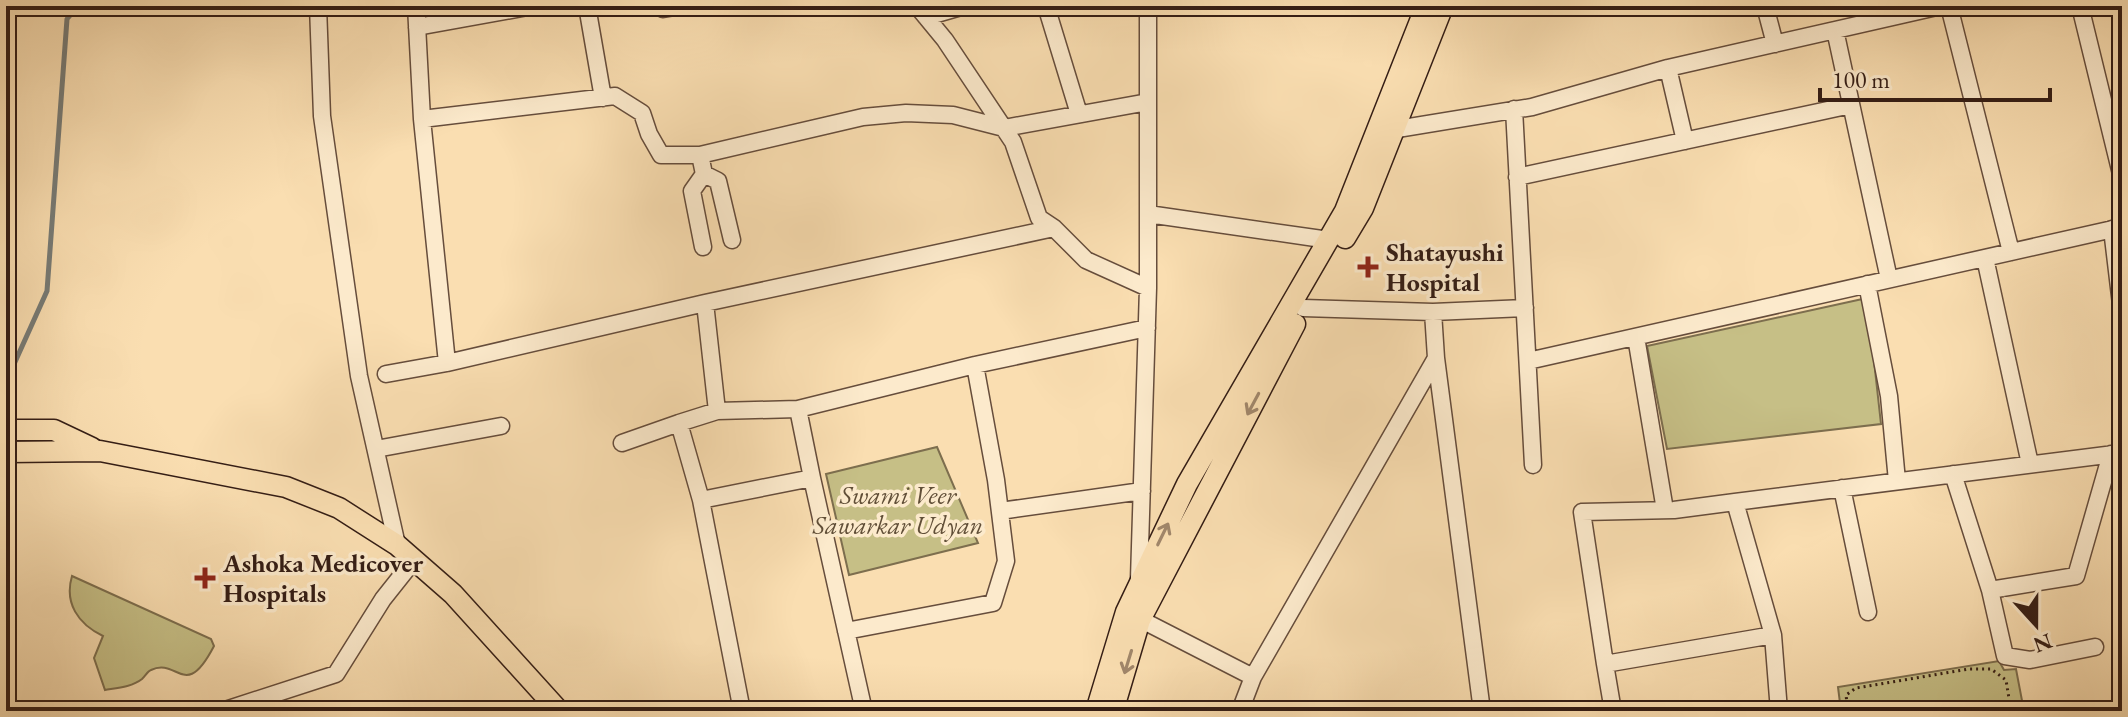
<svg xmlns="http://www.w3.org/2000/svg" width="2128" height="717" viewBox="0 0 2128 717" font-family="'EB Garamond',serif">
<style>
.green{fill:#c6bf86;stroke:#7d6e4e;stroke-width:2}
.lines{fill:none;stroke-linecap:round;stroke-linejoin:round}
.stream{stroke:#777b76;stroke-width:5}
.minor-casing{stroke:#664d3c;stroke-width:19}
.major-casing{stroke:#341d15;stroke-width:23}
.path{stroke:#341d15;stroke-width:3;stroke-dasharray:2 4;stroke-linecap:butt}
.minor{stroke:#fceacc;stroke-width:16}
.major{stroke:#fadeb1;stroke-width:20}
.oneway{stroke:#a1876b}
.poi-dot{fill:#8f2418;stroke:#fceacc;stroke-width:3}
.labels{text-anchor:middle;stroke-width:7;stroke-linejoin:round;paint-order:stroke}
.poi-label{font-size:26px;font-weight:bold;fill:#341d15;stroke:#fceacc;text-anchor:start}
.park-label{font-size:26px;font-style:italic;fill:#604e37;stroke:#fceacc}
</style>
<rect width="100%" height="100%" fill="#fadeb1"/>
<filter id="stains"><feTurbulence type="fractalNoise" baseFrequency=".0025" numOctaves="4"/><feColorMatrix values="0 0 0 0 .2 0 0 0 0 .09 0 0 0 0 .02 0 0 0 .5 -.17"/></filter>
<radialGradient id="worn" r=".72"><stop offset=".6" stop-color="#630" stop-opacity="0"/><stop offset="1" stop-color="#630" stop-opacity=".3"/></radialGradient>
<path class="green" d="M1867,298l14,126 -214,25 -20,-103z
M937,447l41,96 -129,32 -23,-101z
M72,576l139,63 3,7c-29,56 -36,11 -63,24 -3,1 -6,6 -9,9 -10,8 -25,9 -37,11l-11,-32 9,-22c-25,-12 -39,-33 -31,-60z
M1999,661l5,9 12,-1 8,42h-183l-3,-24z"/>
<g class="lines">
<path class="stream" d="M6,382l41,-91 20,-272 11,-13"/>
<defs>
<path id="minor" d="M318,6l4,110 37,260 38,169
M416,6l6,113 25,244
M587,6l16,92
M917,6l28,34 68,102 26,76 15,10 32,32 62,28
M1046,6l33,108
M1765,6l10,38
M1949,6l62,246
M2080,6l42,172
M663,9l18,-3
M926,17l38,-11
M417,27l116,-21
M1835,30l54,249
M1668,68l17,73
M1514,109l19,356
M422,119l193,-23 27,17 7,21 12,21h39l163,-38 43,-4 47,2 51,13 144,-26
M1385,131l147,-24 136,-39 273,-62
M700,155l4,19 -12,17 11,56
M704,174l14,7 14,59
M1517,177l334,-72
M1148,214l181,26
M2112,229l10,84
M1985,258l45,206
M1867,284l22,112 8,85
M705,303l12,108 81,-2 177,-44 172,-37
M1433,312l92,-4
M1636,337l29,173
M1436,358l46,353
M1528,361l594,-134
M386,374l61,-11 258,-60 349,-75
M798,409l14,69
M717,411l-38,12 22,77 111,-22 52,233
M622,443l57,-20
M376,449l125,-23
M1953,474l37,116 86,-14 35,-122
M1842,488l26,124
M701,500l41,211
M1735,502l38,133 -168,29 -23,-152 92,-2 61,-8 387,-49
M1000,511l142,-20
M1139,579l9,-291v-282
M1990,590l15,66 25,4 65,-13
M1130,614l123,63
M846,631l147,-28 13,-42 -10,-81 -21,-115
M1773,635l6,76
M1605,664l8,47
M222,711l114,-37 47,-75 31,-39
M986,711h9
M1240,711l13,-34 183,-319 -3,-46 -130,-4"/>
<path id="major" d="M1345,238l18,-30 80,-202
M6,430h48l38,18
M6,452l94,-1 186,36 53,21 58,37 56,49 106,117
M1096,711l30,-99 61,-128 158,-273 81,-205
M1113,711l27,-91 155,-296"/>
</defs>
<use href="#minor" class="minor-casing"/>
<use href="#major" class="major-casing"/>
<path class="path" d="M1848,711l-2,-16 10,-7 113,-19h22l15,11 5,31
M1936,711l20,-4 10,4"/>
<use href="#minor" class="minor"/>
<use href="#major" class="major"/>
</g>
<defs><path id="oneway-shaft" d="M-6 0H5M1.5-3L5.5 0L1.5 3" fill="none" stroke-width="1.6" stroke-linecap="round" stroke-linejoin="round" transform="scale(2)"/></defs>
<g class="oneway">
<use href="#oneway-shaft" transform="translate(1253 404) rotate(118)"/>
<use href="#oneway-shaft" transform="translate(1163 534) rotate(-64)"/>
<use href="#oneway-shaft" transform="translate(1128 662) rotate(107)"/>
</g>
<g class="poi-dot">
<path d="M1364 255h8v8h8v8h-8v8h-8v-8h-8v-8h8z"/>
<path d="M201 566h8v8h8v8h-8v8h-8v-8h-8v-8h8z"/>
</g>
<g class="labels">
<g class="poi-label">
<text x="1386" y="261">Shatayushi<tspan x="1386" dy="30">Hospital</tspan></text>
<text x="223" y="572">Ashoka Medicover<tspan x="223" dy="30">Hospitals</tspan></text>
</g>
<g class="park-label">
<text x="898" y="504">Swami Veer<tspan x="898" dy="30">Sawarkar Udyan</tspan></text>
</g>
</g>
<rect width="2128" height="717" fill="none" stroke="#fadeb1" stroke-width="32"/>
<rect x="8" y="8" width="2112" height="701" fill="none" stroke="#341d15" stroke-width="4"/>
<rect x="16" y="16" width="2096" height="685" fill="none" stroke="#341d15" stroke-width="2"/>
<g transform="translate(2036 625) rotate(159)" stroke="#fceacc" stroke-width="6" paint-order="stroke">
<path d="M0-6L14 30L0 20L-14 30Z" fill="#341d15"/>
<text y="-12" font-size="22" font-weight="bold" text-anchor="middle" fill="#341d15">N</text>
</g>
<path d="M1820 88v12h230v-12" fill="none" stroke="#341d15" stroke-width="4"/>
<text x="1832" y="88" font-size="24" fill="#341d15" stroke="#fceacc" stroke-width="6" paint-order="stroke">100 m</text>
<rect width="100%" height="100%" filter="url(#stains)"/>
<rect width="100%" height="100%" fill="url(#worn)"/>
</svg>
